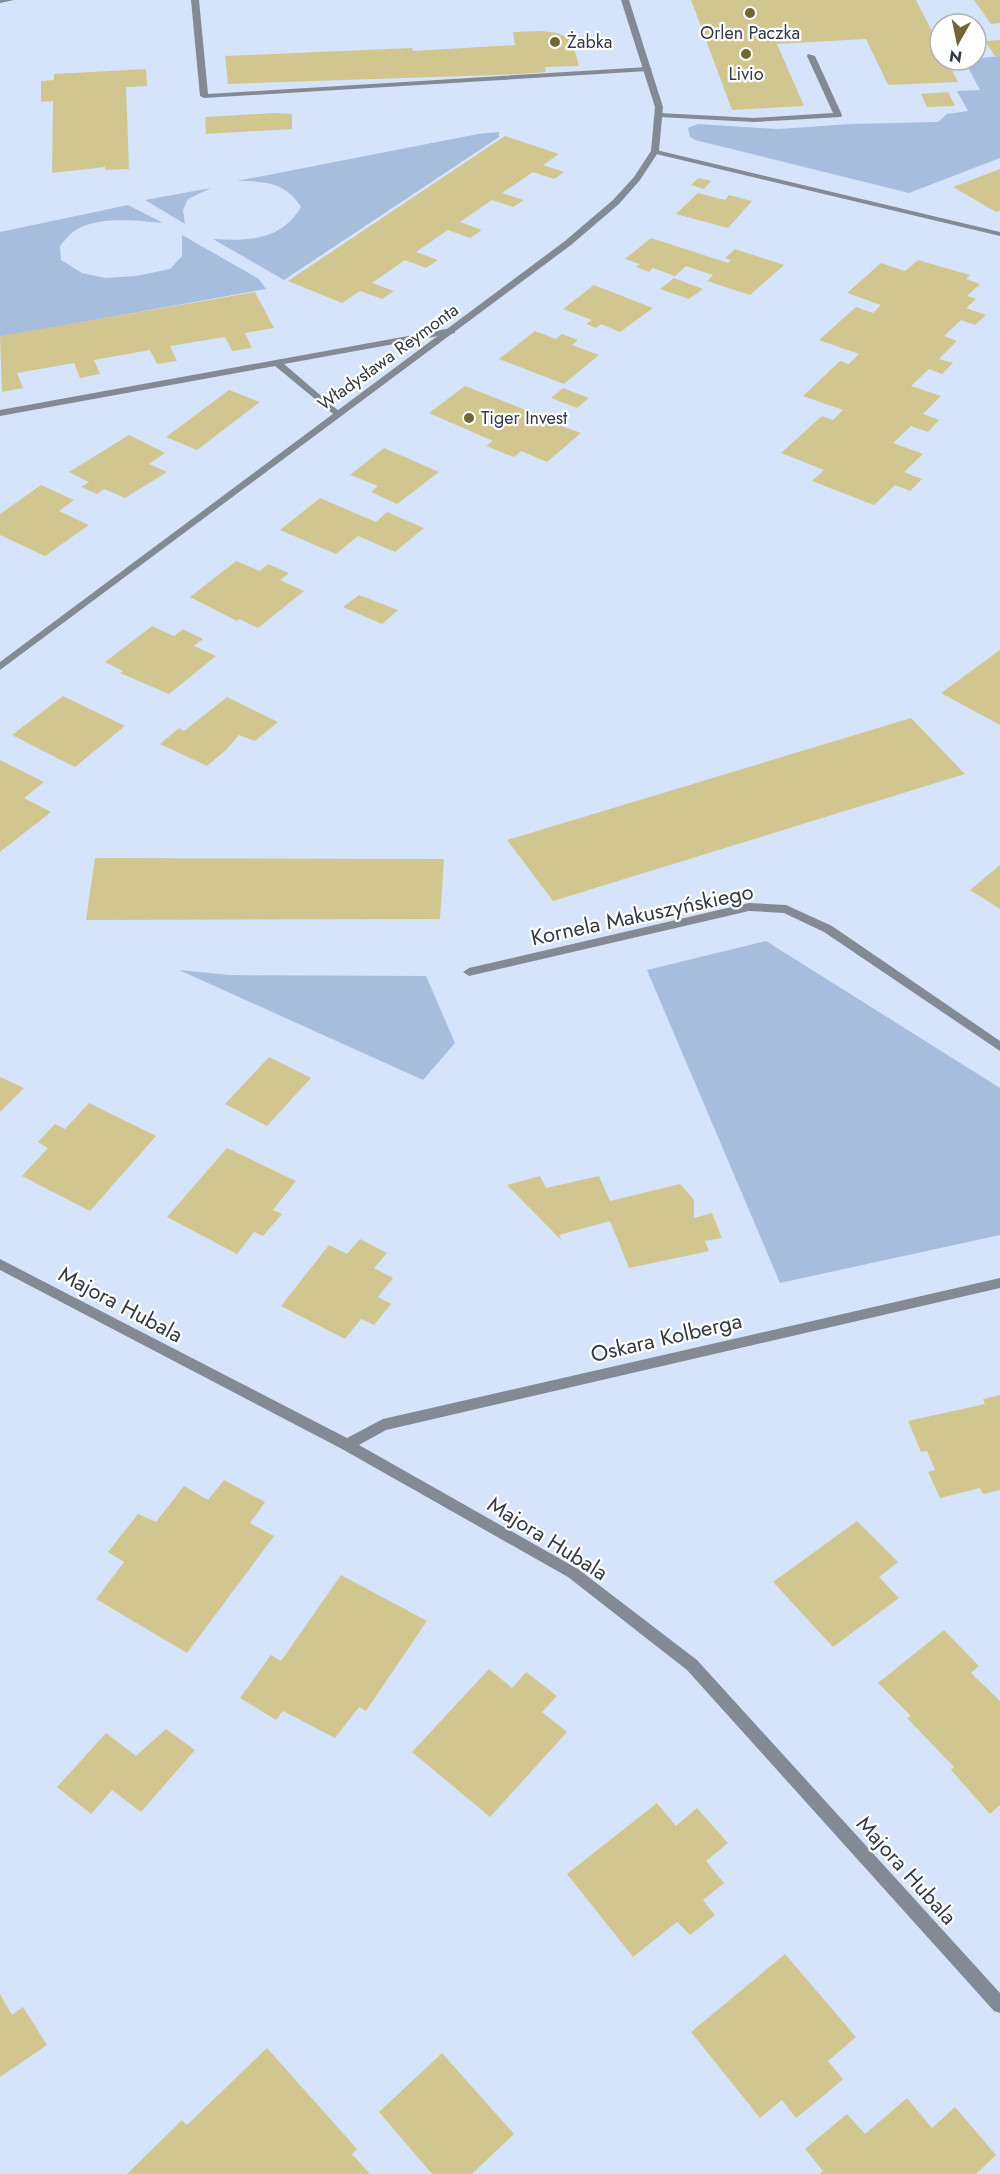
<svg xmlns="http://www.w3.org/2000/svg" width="1000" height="2174" viewBox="0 0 1000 2174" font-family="Jost,sans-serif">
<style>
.green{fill:#a7bdde}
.building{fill:#d2c690}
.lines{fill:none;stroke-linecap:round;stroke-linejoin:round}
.service{fill:#838a96;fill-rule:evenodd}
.minor{fill:#838a96;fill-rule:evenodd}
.poi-dot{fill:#726734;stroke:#fff;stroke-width:2}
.labels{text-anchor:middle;stroke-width:4.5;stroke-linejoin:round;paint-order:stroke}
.far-poi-label{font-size:18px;fill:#333a45;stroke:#fff}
.far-street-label{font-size:18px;fill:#333a45;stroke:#fff}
.street-label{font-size:22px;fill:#333a45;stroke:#fff}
</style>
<rect width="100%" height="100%" fill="#d5e4fa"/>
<path class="green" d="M1000,56v102l-91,35 -214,-53 -5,-3 -2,-9 10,-4 80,5 73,-5 87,-2 9,-8 21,-3 -11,-20 23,-1 -16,-30z
M499,132v5l-215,143 -71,-41c35,2 68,2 88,-32 -15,-25 -37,-26 -64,-26l241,-47z
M211,188l-23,11 -5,11 2,14 -40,-24z
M128,205l35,18c-26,-2 -67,-8 -90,9 -5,4 -9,9 -13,14l1,14 21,13 23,5 31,-2 34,-7 12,-13v-21l77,44 7,10 -266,48v-105z
M766,941l234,147v147l-220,48 -133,-313z
M179,970l50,5 197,1 29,67 -32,37z"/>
<path class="building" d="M691,0h225l24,47v13h7l11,22 -70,3 -22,-46 -89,5 27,62 -72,4z
M974,0h26v23l-9,1z
M542,31l16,2 11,6 4,5 6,22 -34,1 1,5 -25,2 -293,10 -3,-28 187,-8 1,3 102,-6 -2,-13z
M1000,40v16h-5l-10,-15z
M146,69l1,17 -21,1 3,82 -24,1v-3l-53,6 1,-72 -12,1v-21l13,-1v-6z
M948,92l7,14 -28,1 -6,-13z
M274,113l18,1v15l-86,5 -1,-17z
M505,136l54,18 -16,11 21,7 -10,7 -21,-7 -31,21 22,7 -11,7 -21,-7 -32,22 22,8 -12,8 -22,-8 -32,22 22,8 -12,8 -21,-8 -33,23 22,8 -12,8 -22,-8 -18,12 -54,-22z
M1000,169v42l-4,1 -43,-25z
M698,178l9,2 4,1 -7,8 -13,-4z
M698,193l27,7 4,-5 23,6 -24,27 -52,-14z
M651,238l77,25 3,-3 -6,-2 10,-9 49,16 -34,30 -43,-14 6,-6 -27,-9 -11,10 -22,-8 -4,4 -13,-5 4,-3 -15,-5z
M918,260l52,15 -4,4 14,5 -13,12 9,3 -10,9 20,7 -11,10 -14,-5 -17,16 13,5 -18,18 14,4 -11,11 -13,-5 -18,17 30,10 -18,18 16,6 -11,12 -17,-6 -18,17 30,11 -19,18 18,7 -12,12 -15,-6 -21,20 -62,-24 12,-11 -43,-17 41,-37 11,4 10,-10 -40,-14 37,-35 9,3 10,-10 -40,-14 37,-33 17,6 8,-8 -34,-12 34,-30 24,8z
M674,278l29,11 -14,10 -29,-10z
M594,285l59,23 -33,24 -19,-8 -5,4 -10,-4 6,-4 -29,-11z
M255,292l19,36 -29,5 7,15 -20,3 -7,-14 -55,9 7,15 -20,3 -7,-14 -56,10 6,14 -20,4 -6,-15 -57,10 6,15 -21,4 -2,-56z
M535,331l21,8 6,-5 16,6 -6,5 27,10 -35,29 -65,-25z
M465,386l63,25 -3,2 56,20 -34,29 -26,-11 -7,6 -28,-11 7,-5 -64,-28z
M563,388l26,10 -12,10 -26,-10z
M229,390l31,12 -63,48 -31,-13z
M129,435l36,18 -16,11 18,8 -42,26 -21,-9 -7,5 -16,-7 8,-5 -20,-10z
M384,448l55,24 -42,32 -26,-12 7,-6 -28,-11z
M41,485l33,15 -15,11 30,14 -44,31 -45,-21v-21z
M320,498l56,24 11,-10 37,16 -29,24 -37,-16 -22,18 -56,-24z
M236,561l24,10 8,-7 21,9 -9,7 24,11 -46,37 -19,-9 -2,2 -47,-24z
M359,595l39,15 -16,14 -39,-17z
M152,626l22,10 9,-7 20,10 -9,7 22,10 -47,38 -49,-21 3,-2 -18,-9z
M1000,650v75l-59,-32z
M63,696l62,30 -50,41 -63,-32z
M227,697l51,25 -23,19 -16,-6 -13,15 -19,16 -47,-22 19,-16 5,3z
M911,718l54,56 -412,127 -46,-61z
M0,760l44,22 -20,16 27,14 -51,40z
M95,858l349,1 -4,60 -354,1z
M1000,865v44l-30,-19z
M269,1057l42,21 -44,48 -42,-22z
M0,1077l24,11 -24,24z
M89,1103l67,33 -66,75 -68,-35 26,-28 -10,-6 17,-18 10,5z
M227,1148l69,33 -23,29 9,4 -19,22 -9,-4 -17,22 -70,-37z
M540,1176l6,12 53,-12 11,25 70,-17 14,16v18l18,-5 10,25 -17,3 4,10 -80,17 -19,-47 -51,14 3,6 -55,-56z
M360,1239l27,14 -13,15 19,10 -15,19 13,7 -17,21 -13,-6 -16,20 -64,-33 48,-61 18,9z
M1000,1395v95l-17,4 -3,-6 -40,10 -12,-26 7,-2 -8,-19 -6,1 -13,-31 77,-17 -2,-5z
M224,1480l41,22 -15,21 24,13 -87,117 -91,-54 28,-37 -16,-10 30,-38 18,8 28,-36 24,14z
M857,1521l41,41 -19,15 20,21 -66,49 -60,-65z
M341,1575l86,46 -61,90 -7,-4 -24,31 -52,-27 -7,9 -36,-22 31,-43 10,6z
M944,1630l35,36 -8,7 29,28v104l-10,9 -39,-44 3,-3 -47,-49 4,-2 -33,-33z
M489,1669l23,19 14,-16 31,24 -15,16 25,20 -77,85 -78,-65z
M166,1729l29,21 -54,62 -29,-22 -21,24 -34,-27 49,-54 30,23z
M657,1803l19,23 21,-18 31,35 -22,18 18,22 -21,17 12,15 -25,20 -13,-13 -44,35 -66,-83z
M785,1954l71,83 -28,24 15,18 -22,19 -25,20 -14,-18 -22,18 -69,-86z
M0,1994l12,21 11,-8 24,38 -47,32z
M267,2048l90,101 -5,5 18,20h-243l55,-54 5,5z
M442,2053l72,81 -42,40h-40l-53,-62z
M907,2098l25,30 23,-21 41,48 -20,19h-156l3,-3 -18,-22 42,-35 18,20z"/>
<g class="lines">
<path class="service" d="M191,0h8l9,94 440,-27 4,2 -4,2 -444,27 -4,-2z
M808,54l7,2 27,59 -1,2 -87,5 -95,-5 -4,-2 4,-2 95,5 79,-5 -26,-57z
M652,149l348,83v4l-348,-83z
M452,328l3,1v4l-171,31 56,48 1,2 -4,3 -62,-51 -275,50v-6z"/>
<path class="minor" d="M0,0h14l-14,3z
M621,0h8l34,107 -4,44 -19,29 -21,24 -48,41 -571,425v-8l565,-421 48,-41 21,-23 17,-26 4,-44z
M749,903l37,2 46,21 168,115v10l-176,-119 -40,-19 -35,-2 -280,65 -6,-4 6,-4z
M0,1259l347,179 36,-19 617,-141v10l-614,142 -27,15 219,124 119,91 303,333v20l-6,-2 -307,-341 -119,-93 -226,-128 -342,-179z"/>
</g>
<g class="poi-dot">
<circle cx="750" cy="13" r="6"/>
<circle cx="555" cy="42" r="6"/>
<circle cx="746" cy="54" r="6"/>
<circle cx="469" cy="418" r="6"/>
</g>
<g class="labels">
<g class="far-poi-label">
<text x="750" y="39">Orlen Paczka</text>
<text x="567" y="48" text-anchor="start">Żabka</text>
<text x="746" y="80">Livio</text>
<text x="481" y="424" text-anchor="start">Tiger Invest</text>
</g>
<g class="far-street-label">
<text transform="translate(388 357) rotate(-36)" y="6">Władysława Reymonta</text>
</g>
<g class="street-label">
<text transform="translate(642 914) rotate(-12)" y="8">Kornela Makuszyńskiego</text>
<text transform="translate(121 1304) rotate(28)" y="8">Majora Hubala</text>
<text transform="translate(666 1337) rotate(-13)" y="8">Oskara Kolberga</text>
<text transform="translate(548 1538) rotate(32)" y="8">Majora Hubala</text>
<text transform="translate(907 1870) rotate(48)" y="8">Majora Hubala</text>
</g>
</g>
<g transform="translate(958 42) rotate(189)"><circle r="28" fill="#ffffff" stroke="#adb0b5" stroke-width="1.5"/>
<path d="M0-4.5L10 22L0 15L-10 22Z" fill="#726734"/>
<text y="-9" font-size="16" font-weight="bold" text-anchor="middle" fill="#333a45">N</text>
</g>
</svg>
